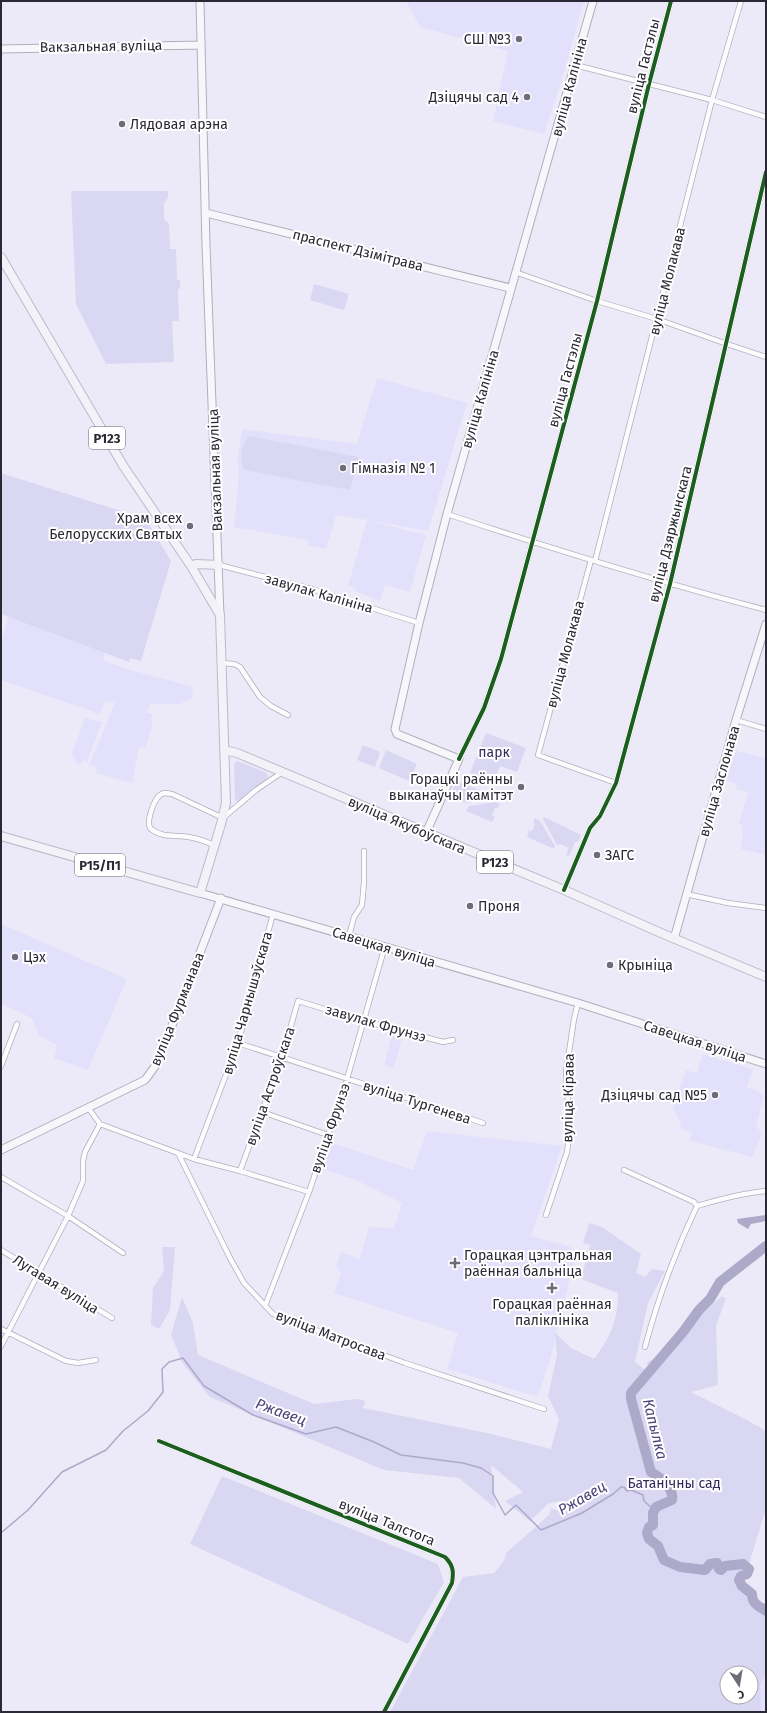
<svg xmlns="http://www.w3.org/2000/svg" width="767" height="1713" viewBox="0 0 767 1713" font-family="'Fira Sans',sans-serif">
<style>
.built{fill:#e3e0fb}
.green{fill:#dad7f3;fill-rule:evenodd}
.water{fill:#ada9c9}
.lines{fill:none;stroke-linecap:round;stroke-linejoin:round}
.stream{stroke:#ada9c9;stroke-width:1.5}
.river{stroke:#ada9c9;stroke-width:10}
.street-casing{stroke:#b0afba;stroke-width:6}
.secondary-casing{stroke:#b0afba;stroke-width:9}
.primary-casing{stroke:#bcbaca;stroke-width:10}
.street{stroke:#fcfcfe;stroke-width:4.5}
.secondary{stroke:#f7f7fb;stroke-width:7}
.primary{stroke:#f2f2f8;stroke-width:8}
.cycleway-casing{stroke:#fff;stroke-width:6}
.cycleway{stroke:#1b5e20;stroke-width:4}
.poi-dot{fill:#6d6c79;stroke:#fff;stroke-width:1.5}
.labels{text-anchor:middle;stroke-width:4;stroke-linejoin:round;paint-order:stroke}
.shield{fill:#fff;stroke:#696871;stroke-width:1}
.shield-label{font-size:13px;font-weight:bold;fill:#292834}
.poi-label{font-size:14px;fill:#292834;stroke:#fff;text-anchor:start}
.street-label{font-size:14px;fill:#292834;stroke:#fff}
.park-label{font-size:14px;fill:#33295b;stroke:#fff}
.water-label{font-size:15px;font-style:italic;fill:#4d4379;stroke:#fff}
</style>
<rect width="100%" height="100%" fill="#eceaf8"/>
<path class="built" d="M406,1h178l-20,72 -20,61 -51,-13 15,-70 -88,-24z
M377,378l90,25 -39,128 -61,-11 59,15 -16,57 -25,-7 -5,16 -25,-10 1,-3 -8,-2 19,-66 -31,-5 -10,34 -18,-4v-5l-74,-13 5,-54 -2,-11 5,-33 115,15z
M8,616l97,37 -2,7 24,9 66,18 -1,11 -12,6h-30l-3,9 5,1 -1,6h2l-7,28 -7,-1 -6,31 2,1 -4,4 -35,-10 1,-6 -8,-2 26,-62 -10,-2 -5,13 -99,-34v-35z
M85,718l17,4 -15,40 -4,-2 -2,4 -6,-1v-6l-4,-1z
M736,751l30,7v97l-25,-6 2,-22 -4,-4 9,-31 -12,-3 1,-5 -11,-3z
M1,924l126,55 -39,91 -34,-12 3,-13 -18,-9 -7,-18 -31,-14z
M393,1032l10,3 -9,33 -10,-3z
M702,1054l51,15 -6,19 9,2 8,6 -8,31 6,5 -9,25 -63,-16 2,-9 -12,-3 1,-5 -8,-16 13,-38 11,3z
M427,1131l135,15 -31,90 38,10 7,9 -25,101 -12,38 -4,2 -88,-27 11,-36 -124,-40 7,-20 -5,-6 5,-15 19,7 9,-32 25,1 8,-25 -44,-22 -34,-12 1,-3 -2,-1 10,-22 80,27z
M766,1669v43h-4l-8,-15z"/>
<path class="green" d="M71,191h97v7l-4,5v16l5,5 1,25h6l1,31h3v9h-2l1,32h-7l2,41 -68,2 -30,-60z
M314,284l35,10 -5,16 -34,-10z
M249,436l110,21 -9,33 -106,-20c-5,-12 -3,-25 5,-34z
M1,473l145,46 25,42 -30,100 -11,-3 -1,4 -128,-48z
M486,733l40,15 -9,24 -17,-6 -6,16 -24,-9z
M363,745l17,7 -5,15 -18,-7z
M386,750l31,14 -8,17 -30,-13z
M237,761l30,12 1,6 -30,23 -3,-2 -1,-36z
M456,781l36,14 1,3 -26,5 -17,-5z
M496,802l4,2 -3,5 -2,-1 -3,7 3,2 -3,5 -26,-11 3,-5z
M544,817l37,18 -3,7h-3l-6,14 -3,-1 3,-7 -9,-4 -1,1h-2l-14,-26z
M535,818l5,3 15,25 -1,3 -27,-12 2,-7 3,1 3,-7 -2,-1z
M589,1223l13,4 39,27 -5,19 9,4 7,-8 13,2 -17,32 -13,59 16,12 4,-5 -9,-6 24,-13 33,-38 19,-16 4,2 -10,28 2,59 -27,7 56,28 19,11v78l-17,55 -9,7 -2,16 28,30v58l-6,9 1,28h-371l73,-135 31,-4 10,-12 2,-8 43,-38 2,-7 7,3 4,-2 -1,-8 -12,2 -19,18 -25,-20 18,-9 -32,-27 5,44 -37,-31 -75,-8 -174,-73 -27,-33 -12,-29 11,-38 11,26 5,32 116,49 43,-5 8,2 -2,7 124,25 64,16 8,-30 -11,-23 9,-41 -2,-22 16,15 23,11c16,-22 24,-38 24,-66l-37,-14 9,-34 -7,-2zM727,1673h24v24h-24z
M162,1247h13l-5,63 -11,19 -8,-4 2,-37 11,-17z
M222,1476l216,88 6,18 -36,62 -218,-100z"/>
<path class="water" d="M766,1215v6l-15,3 -3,5 -10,-6 -1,-4z"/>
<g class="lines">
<path class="stream" d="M1,1533l27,-23 34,-38 44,-22 17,-19 25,-20 15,-19 -1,-23 7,-7 14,-4 21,28 49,29 53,19 30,-7 38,15 27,13 62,8 18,5 12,8v17l12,22 11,-10 25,25 41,-17 31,-19 8,-7h3l3,4 4,-1 12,5 1,6 10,9"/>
<path class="river" d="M766,1246l-46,36 -10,17 -11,11 -16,22 -52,61v6l20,73c10,6 23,15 21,28l-16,7 -3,6v12l-4,2 -2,6 2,6 9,7 6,14 16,7 25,3 5,-6 7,-1 2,6 2,1 4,-4 18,-2 6,5 -2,5 -6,2 -2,4 3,6 10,8c0,10 7,12 14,17"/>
<defs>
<path id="street" d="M575,65l137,35 54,17
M515,272l82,29 60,18 70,25 39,13
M447,514c106,35 212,68 319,96
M591,560l-53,195 78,28
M595,561l117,-461 29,-99
M219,565l96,25 104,33
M222,663l12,1 6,3 20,30 11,9 17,9
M736,720l30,9
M459,759l25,-51 17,-49 96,-358 52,-217 22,-83
M214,845c-7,-3 -14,-6 -21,-7 -13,-4 -30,1 -42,-9 -6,-6 3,-29 9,-34 3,-3 7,-2 12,-1l51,24 33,-28 25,-17
M564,890l26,-62 10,-12 16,-33 54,-199 96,-412
M686,894l42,9 38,5
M349,936l5,-19 8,-12 2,-23v-31
M238,1043l245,80
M1,1066l16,-42
M89,1109l11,15 94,35 46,12 69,21
M262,1112l66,23
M178,1153l52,105 14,25 29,31 132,49 139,46
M194,1159l44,-116 35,-129
M624,1170l70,32 3,4
M240,1171l42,-114 16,-56 66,20 79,21 10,-2
M1,1177l67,39 55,37
M546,1215l21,-63 3,-20 -4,-60 8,-53 4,-16
M1,1250l111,68
M265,1306l44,-114 38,-113 38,-133
M1,1329l65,32 12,2 18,-3
M1,1346l67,-130 15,-35v-20l2,-9 15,-28
M645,1347c13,-49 30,-95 52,-141 23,-7 45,-13 69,-15
M159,1441l286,116c8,8 9,14 7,26l-68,129"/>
<path id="secondary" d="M200,1l6,244 14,370
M1,49l200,-4
M206,213l304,75
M426,833l33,-74 -62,-25 -2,-5 24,-106 28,-109 146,-513
M200,893l378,110 188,61
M674,939l62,-219 30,-96
M1,1150l144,-70 11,-15 12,-29 53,-138"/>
<path id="primary" d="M1,257l123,210 67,99 29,49 6,188 -5,21 -21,69 -199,-57
M191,566l5,-2 23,1
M224,750l13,3 327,137 97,43 105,44"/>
</defs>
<use href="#street" class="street-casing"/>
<use href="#secondary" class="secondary-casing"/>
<use href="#primary" class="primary-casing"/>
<use href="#street" class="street"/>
<use href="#secondary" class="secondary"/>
<use href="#primary" class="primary"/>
<defs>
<path id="cycleway" d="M459,759l25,-51 17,-49 96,-358 52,-217 22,-83
M564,890l26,-62 10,-12 16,-33 54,-199 96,-412
M159,1441l286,116c8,8 9,14 7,26l-68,129"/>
</defs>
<use href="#cycleway" class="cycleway-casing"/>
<use href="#cycleway" class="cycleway"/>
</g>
<g class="poi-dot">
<circle cx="519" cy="39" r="4"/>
<circle cx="527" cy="97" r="4"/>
<circle cx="122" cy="124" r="4"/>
<circle cx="343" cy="468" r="4"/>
<circle cx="190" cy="526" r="4"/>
<circle cx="521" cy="787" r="4"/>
<circle cx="597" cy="855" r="4"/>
<circle cx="470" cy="906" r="4"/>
<circle cx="15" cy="957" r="4"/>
<circle cx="610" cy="965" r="4"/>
<circle cx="715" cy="1095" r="4"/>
<path d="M453 1257h4v4h4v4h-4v4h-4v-4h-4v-4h4z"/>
<path d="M550 1282h4v4h4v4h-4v4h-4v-4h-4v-4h4z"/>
</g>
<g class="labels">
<g class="shield">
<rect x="89" y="427" width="36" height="22" rx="3"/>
<rect x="477" y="851" width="36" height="22" rx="3"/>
<rect x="75" y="854" width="50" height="22" rx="3"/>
</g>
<g class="shield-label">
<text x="107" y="443">Р123</text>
<text x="495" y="867">Р123</text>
<text x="100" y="870">Р15/П1</text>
</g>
<g class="poi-label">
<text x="511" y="44" text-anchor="end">СШ №3</text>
<text x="519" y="102" text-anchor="end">Дзіцячы сад 4</text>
<text x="130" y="129">Лядовая арэна</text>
<text x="351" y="473">Гімназія № 1</text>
<text x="182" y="523" text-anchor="end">Храм всех<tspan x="182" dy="16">Белорусских Святых</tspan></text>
<text x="513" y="784" text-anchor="end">Горацкі раённы<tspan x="513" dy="16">выканаўчы камітэт</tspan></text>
<text x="605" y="860">ЗАГС</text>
<text x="478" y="911">Проня</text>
<text x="23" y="962">Цэх</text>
<text x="618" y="970">Крыніца</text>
<text x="707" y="1100" text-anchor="end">Дзіцячы сад №5</text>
<text x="464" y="1260">Горацкая цэнтральная<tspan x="464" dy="16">раённая бальніца</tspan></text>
<text x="552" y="1309" text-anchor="middle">Горацкая раённая<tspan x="552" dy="16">паліклініка</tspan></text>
</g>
<g class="street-label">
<text transform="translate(101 46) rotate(-1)" y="5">Вакзальная вуліца</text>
<text transform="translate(643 66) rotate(-76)" y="5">вуліца Гастэлы</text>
<text transform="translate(569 87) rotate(-75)" y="5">вуліца Калініна</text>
<text transform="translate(358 250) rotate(14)" y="5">праспект Дзімітрава</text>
<text transform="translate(667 281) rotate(-76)" y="5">вуліца Молакава</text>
<text transform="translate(565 380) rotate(-75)" y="5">вуліца Гастэлы</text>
<text transform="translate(480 399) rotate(-74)" y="5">вуліца Калініна</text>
<text transform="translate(215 470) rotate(-92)" y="5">Вакзальная вуліца</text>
<text transform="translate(670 534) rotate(-76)" y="5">вуліца Дзяржынскага</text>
<text transform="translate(319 593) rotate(16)" y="5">завулак Калініна</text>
<text transform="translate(565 654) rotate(-75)" y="5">вуліца Молакава</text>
<text transform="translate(719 781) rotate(-74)" y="5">вуліца Заслонава</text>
<text transform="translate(407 825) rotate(23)" y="5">вуліца Якубоўскага</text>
<text transform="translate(384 947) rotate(17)" y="5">Савецкая вуліца</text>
<text transform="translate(247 1003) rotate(-74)" y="5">вуліца Чарнышэўскага</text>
<text transform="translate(177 1009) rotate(-68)" y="5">вуліца Фурманава</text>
<text transform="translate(376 1023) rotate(16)" y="5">завулак Фрунзэ</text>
<text transform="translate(695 1041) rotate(18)" y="5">Савецкая вуліца</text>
<text transform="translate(270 1086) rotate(-71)" y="5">вуліца Астроўскага</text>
<text transform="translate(568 1098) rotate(-89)" y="5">вуліца Кірава</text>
<text transform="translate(417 1102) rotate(18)" y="5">вуліца Тургенева</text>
<text transform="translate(330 1128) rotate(-71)" y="5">вуліца Фрунзэ</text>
<text transform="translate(56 1284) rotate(32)" y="5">Лугавая вуліца</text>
<text transform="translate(331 1335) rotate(21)" y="5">вуліца Матросава</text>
<text transform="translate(387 1522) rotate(22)" y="5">вуліца Талстога</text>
</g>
<g class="park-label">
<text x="494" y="757">парк</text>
<text x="674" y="1488">Батанічны сад</text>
</g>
<g class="water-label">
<text transform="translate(281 1412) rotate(20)" y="5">Ржавец</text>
<text transform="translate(655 1429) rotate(76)" y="5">Капылка</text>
<text transform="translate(582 1498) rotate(-30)" y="5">Ржавец</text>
</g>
</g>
<rect width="767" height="1713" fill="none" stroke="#292834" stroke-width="4"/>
<g transform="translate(739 1685) rotate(168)"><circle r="19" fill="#ffffff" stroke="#a9a9ae"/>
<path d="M0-3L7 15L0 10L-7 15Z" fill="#6d6c79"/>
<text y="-6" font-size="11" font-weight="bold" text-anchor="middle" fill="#292834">С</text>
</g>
</svg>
